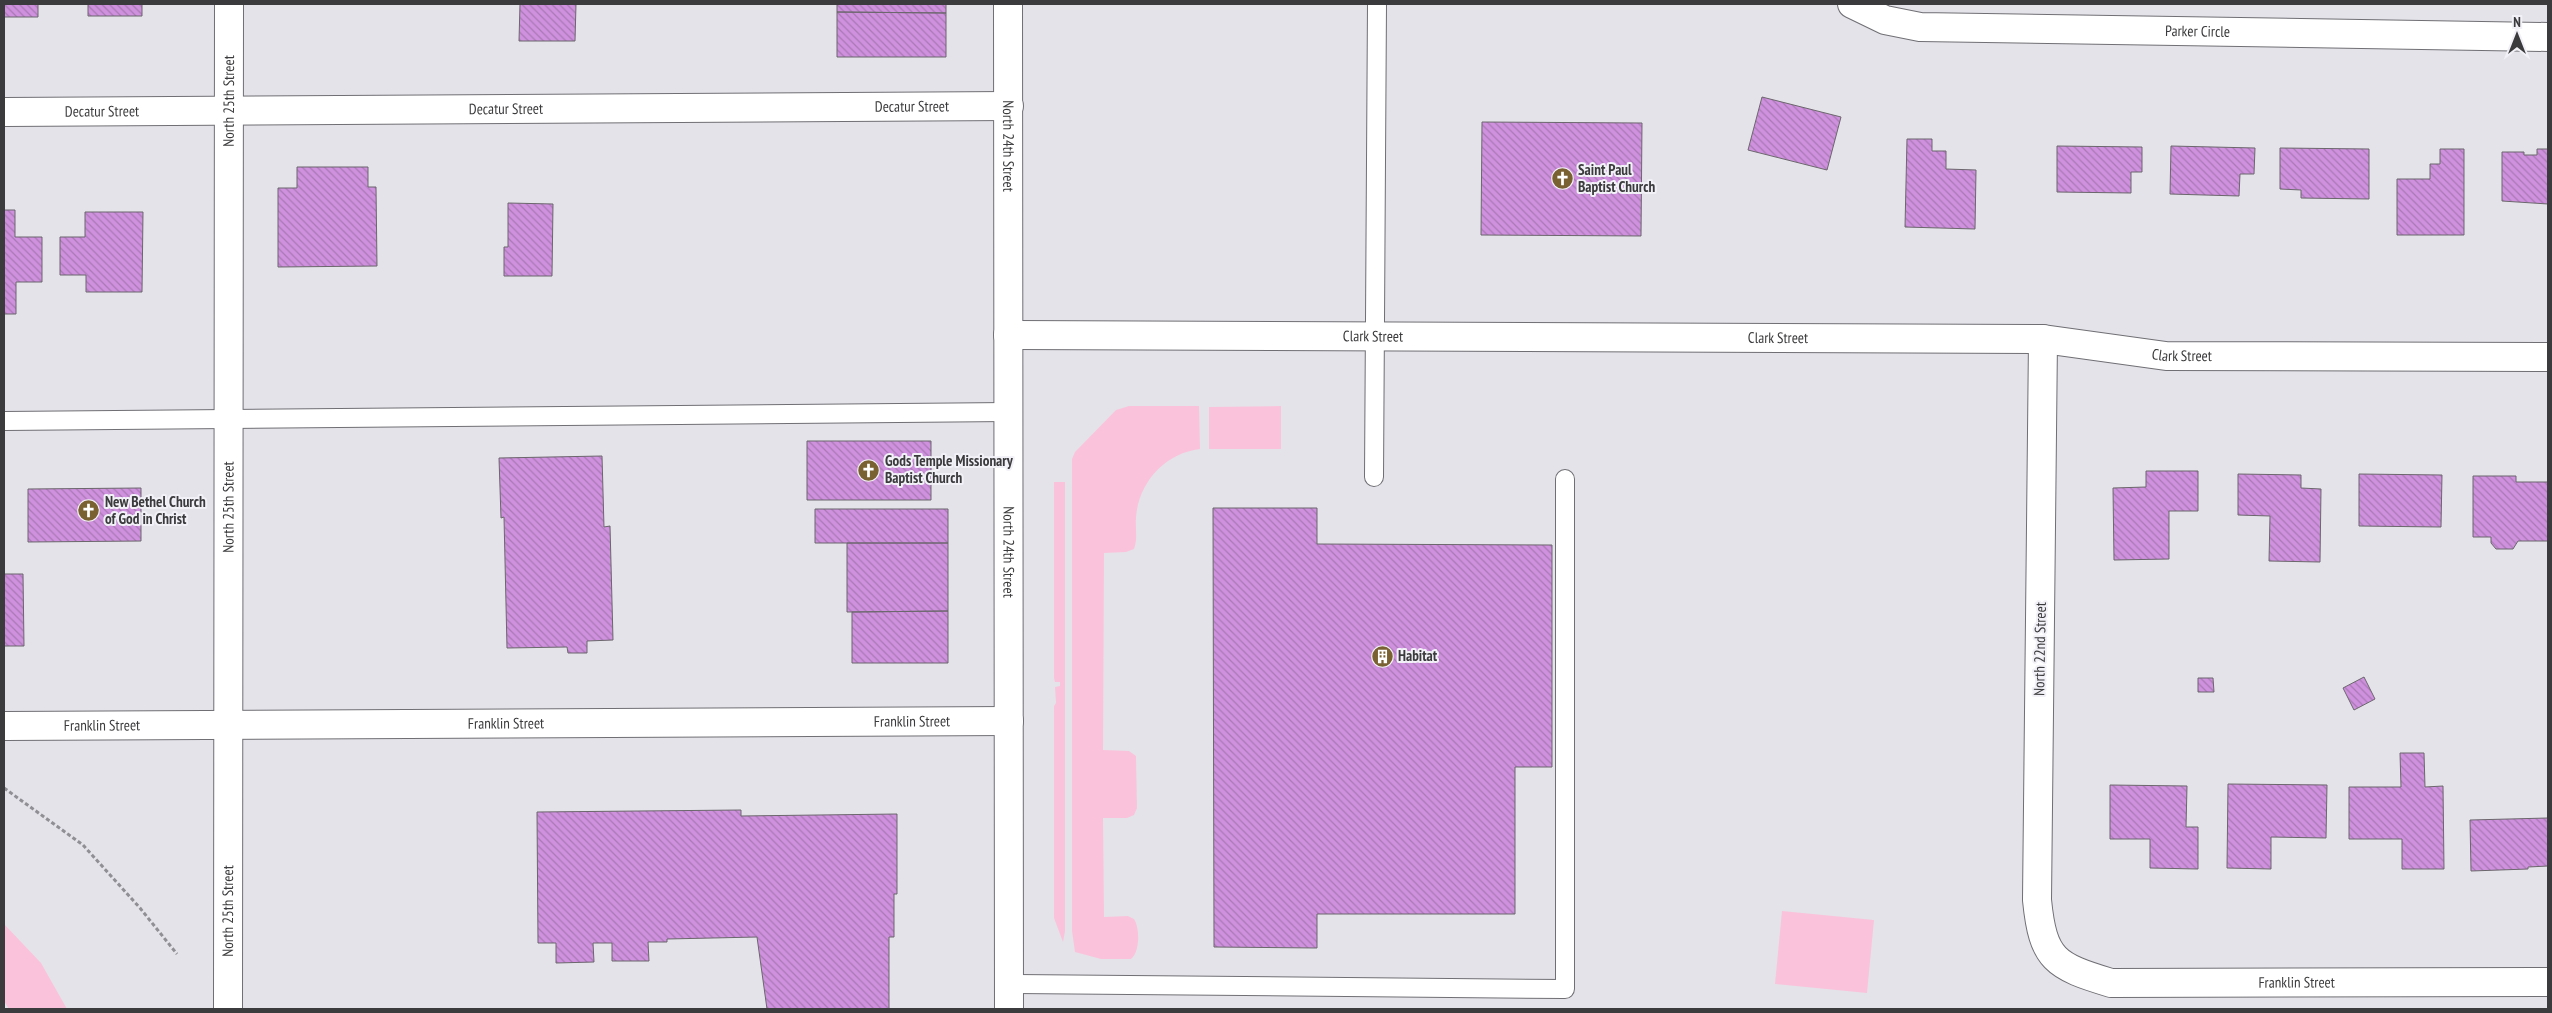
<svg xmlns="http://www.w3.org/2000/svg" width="2552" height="1013" viewBox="0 0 2552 1013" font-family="'PT Sans Narrow',sans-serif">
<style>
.green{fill:#fac3db}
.building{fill:url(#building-back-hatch);stroke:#6b676c}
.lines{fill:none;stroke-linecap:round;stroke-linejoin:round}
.service-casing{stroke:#6f6f74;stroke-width:20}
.minor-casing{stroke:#6f6f74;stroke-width:30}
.secondary-casing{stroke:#6f6f74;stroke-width:30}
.path{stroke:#908f94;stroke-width:3;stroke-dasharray:4 2.5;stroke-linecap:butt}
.service{stroke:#fff;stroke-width:18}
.minor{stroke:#fff;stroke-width:28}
.secondary{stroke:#fff;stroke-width:28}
.labels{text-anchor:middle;stroke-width:4;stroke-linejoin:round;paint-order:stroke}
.street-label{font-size:15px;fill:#3b3b3d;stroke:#f1f1f7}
.poi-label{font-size:15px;font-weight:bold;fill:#3b3b3d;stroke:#f1f1f7;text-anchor:start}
</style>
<defs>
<pattern id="building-back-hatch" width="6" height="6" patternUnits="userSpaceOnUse" patternTransform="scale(1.25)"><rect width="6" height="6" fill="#cf91de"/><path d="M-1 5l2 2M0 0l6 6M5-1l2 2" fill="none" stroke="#a978b5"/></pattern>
</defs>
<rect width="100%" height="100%" fill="#e4e3ea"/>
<path class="green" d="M1129,406h70l1,43c-35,4 -62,34 -64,69 -1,10 2,21 -2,31l-8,3 -22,1 -1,197 26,1 7,5 1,52 -3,7 -7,3h-24l1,99 24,-1 6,3c6,9 6,33 -3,40h-30l-26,-7 -3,-21v-472l3,-7 41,-42z
M1281,406v43h-72v-42z
M1054,482h11v449l-2,11 -9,-24v-212l2,-3 -1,-16 5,-1v-4h-5l-1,-4z
M1782,911l92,9 -7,73 -92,-9z
M4,924l37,39 26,46h-58l-5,-8z
M2102,1008h446v1h-446z"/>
<path class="building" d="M4,4h34v13h-34z
M88,4h54v12h-54z
M520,4h56l-1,37h-56z
M837,4h109v9l-109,-1z
M837,12l109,1v44h-109z
M1762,97l79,20 -14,53 -79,-20z
M1482,122l160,1 -1,113 -160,-1z
M1907,139h25v12h14v18l30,1 -1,59 -70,-2z
M2057,146l85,1v25h-11v21l-74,-1z
M2171,146l84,2 -1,26h-14l-1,22 -69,-2z
M2280,148l89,1v50l-68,-1v-8l-21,-1z
M2440,149h24v86h-67v-56h33v-15h10z
M2537,149h11v55l-46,-3v-49h22v3h13z
M297,167h71v20h8l1,79 -99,1v-79h19z
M508,203l45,1 -1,72h-48v-29h4z
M4,210h11v27h27v45h-26v32h-12z
M85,212h58l-1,80h-56v-17h-26v-38h25z
M807,441h124v59h-124z
M602,456l2,71 6,-1 3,114 -26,1v12h-19l-1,-6 -60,1 -3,-131 -3,1 -2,-60z
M2146,471h52v40h-29v48l-55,1 -1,-72 33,-1z
M2238,474l63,1v13l20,1 -1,73 -51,-1 1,-45 -32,-1z
M2359,474l83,1 -1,52 -82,-1z
M2473,476h43v6h32v59h-30l-5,8h-17l-5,-6v-6h-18z
M141,488v53l-113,1v-53z
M1213,508h104v36l235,1v222h-37v147h-198v34l-103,-1z
M815,509h133v34h-133z
M847,543h101v68l-101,1z
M4,574h19l1,72h-20z
M948,611v52h-96v-51z
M2364,677l11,22 -21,11 -11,-22z
M2198,678h15l1,14h-16z
M2400,753h24l1,34 18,-1 1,83h-42v-30h-53v-52h52z
M2228,784l99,1 -1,53 -55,-1v32l-44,-1z
M2110,785l77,1 -1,41h12v42l-48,-1v-29h-40z
M741,810v6l156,-2v80h-3v43h-5v72h-122l-10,-72 -90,2v3h-19l1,19h-37v-18h-19l1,19 -38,1v-20h-18l-1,-131z
M2548,818v48l-20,1v2l-57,2 -1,-51z"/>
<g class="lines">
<defs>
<path id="service" d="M4,421l1004,-9
M1374,477l3,-473
M1009,984l556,5v-510"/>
<g id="minor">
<path id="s1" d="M1852,4l33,16 35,7 628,10"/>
<path id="s2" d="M4,112l1005,-6"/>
<path id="s3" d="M1008,335l1035,4 123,17 382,1"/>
<path id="s4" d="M2043,339l-6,561c6,60 18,66 74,83l437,-1"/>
<path id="s5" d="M4,726l1005,-5"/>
<path id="s6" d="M228,1009l1,-1005"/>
</g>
<g id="secondary">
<path id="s7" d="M1008,4l1,1005"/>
</g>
</defs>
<use href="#service" class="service-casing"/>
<use href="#minor" class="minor-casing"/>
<use href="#secondary" class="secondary-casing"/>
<path class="path" d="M4,788l79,57 57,63 37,46"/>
<use href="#service" class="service"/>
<use href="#minor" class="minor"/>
<use href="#secondary" class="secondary"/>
</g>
<defs>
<symbol id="church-disc" viewBox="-11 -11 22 22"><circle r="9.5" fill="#7a6132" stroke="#f1f1f7"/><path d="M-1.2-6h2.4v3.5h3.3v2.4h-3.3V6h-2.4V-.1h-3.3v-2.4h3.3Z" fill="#fff"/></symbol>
<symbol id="building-disc" viewBox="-11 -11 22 22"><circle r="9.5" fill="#7a6132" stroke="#f1f1f7"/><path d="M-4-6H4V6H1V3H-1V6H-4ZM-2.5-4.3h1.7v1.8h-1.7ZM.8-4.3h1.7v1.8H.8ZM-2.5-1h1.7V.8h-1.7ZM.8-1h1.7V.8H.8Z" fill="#fff"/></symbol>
</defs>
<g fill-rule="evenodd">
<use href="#church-disc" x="1550" y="166" width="25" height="25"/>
<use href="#church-disc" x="856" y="458" width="25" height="25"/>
<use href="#church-disc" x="76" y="498" width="25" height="25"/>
<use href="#building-disc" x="1370" y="644" width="25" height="25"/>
</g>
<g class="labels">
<g class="street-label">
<text dy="5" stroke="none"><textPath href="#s1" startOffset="350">Parker Circle</textPath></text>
<text dy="5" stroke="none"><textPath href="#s6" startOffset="908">North 25th Street</textPath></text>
<text dy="5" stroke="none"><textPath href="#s2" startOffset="908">Decatur Street</textPath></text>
<text dy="5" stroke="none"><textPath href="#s2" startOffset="502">Decatur Street</textPath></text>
<text dy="5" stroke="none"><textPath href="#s2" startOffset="98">Decatur Street</textPath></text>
<text dy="5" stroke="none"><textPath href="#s7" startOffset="142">North 24th Street</textPath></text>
<text dy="5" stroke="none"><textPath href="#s3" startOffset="365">Clark Street</textPath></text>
<text dy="5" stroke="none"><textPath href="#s3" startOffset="770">Clark Street</textPath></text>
<text dy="5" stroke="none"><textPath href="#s3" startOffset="1175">Clark Street</textPath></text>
<text dy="5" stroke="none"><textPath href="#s6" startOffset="502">North 25th Street</textPath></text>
<text dy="5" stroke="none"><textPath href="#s7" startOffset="548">North 24th Street</textPath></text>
<text transform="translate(2040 649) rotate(-89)" y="5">North 22nd Street</text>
<text dy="5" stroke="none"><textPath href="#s5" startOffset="908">Franklin Street</textPath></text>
<text dy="5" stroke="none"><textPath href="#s5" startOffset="502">Franklin Street</textPath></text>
<text dy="5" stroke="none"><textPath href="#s5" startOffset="98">Franklin Street</textPath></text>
<text dy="5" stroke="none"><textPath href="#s6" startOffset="98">North 25th Street</textPath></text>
<text dy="5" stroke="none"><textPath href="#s4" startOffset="870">Franklin Street</textPath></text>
</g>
<g class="poi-label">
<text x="1578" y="175">Saint Paul<tspan x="1578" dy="17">Baptist Church</tspan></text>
<text x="885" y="466">Gods Temple Missionary<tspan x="885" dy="17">Baptist Church</tspan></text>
<text x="105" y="507">New Bethel Church<tspan x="105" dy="17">of God in Christ</tspan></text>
<text x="1398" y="661">Habitat</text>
</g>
</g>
<rect width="2552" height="1013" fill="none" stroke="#3b3b3d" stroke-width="10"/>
<g transform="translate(2517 35)" stroke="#f1f1f7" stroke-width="4" paint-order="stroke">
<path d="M0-4L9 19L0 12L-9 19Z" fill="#3b3b3d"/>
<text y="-8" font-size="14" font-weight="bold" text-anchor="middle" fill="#3b3b3d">N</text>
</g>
</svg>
